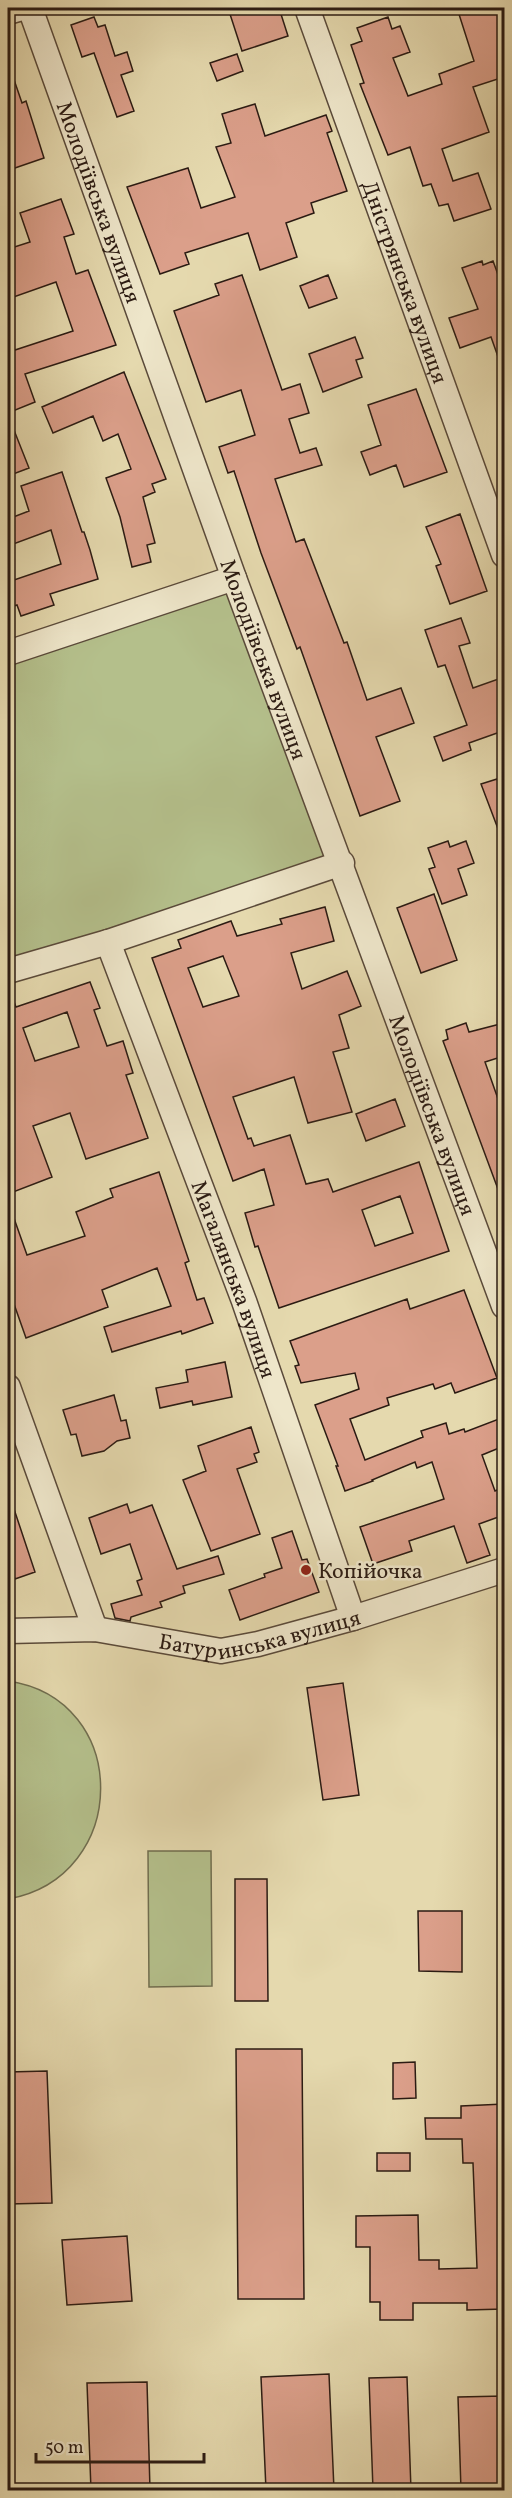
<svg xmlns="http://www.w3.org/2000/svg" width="512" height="2498" viewBox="0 0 512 2498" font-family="Vollkorn,serif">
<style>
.grass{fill:#b4bf8b;stroke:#706d4f;stroke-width:1.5}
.building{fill:#db9f8a;stroke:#2b1b13;stroke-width:1.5;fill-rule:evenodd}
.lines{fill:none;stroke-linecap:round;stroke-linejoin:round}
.minor-casing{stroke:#5a4a3a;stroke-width:27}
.minor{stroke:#eee6ca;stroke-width:24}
.poi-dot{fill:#8f2418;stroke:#eee6ca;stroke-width:2}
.labels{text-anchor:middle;stroke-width:5;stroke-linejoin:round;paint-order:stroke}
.street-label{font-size:22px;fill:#2b1b13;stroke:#eee6ca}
.poi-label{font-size:22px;fill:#2b1b13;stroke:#eee6ca;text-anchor:start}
</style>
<rect width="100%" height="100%" fill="#e5d9ae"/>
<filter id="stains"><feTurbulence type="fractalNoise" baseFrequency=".00333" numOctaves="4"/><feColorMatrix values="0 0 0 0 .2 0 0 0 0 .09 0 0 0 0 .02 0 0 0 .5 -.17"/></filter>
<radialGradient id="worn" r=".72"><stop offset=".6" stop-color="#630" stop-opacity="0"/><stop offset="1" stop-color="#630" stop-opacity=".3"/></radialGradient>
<path class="grass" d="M235,577l107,286 -334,108v-318z
M8,1681c124,18 123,196 0,218z
M148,1851h63l1,135 -63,1z"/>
<path class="building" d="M228,8h24l2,6 25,-6 9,28 -46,15z
M457,8h47v69l-31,10 16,45 -47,17 11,32 25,-8 13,36 -37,12 -6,-17 -9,2 -8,-22 -8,2 -13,-39 -22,8 -28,-71 4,-1 -13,-38 11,-4 -5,-13 31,-11 4,12 8,-3 10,26 -17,6 15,38 34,-12 -3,-10 35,-13z
M94,17l4,10 7,-2 10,31 12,-4 6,19 -12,4 13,36 -17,6 -23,-64 -12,4 -11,-32z
M237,54l6,17 -26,10 -7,-18z
M8,68h2l12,35 4,-2 18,57 -32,11 -4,-14z
M255,104l10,32 61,-21 6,16 -5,2 20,58 -36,12 3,10 -28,10 11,34 -37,13 -12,-37 -63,20 4,11 -29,10 -33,-87 61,-19 13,40 34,-11 -19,-50 15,-4 -9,-29z
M61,199l13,35 -10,3 12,37 12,-4 28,75 -91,29 10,28 -27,11v-79l7,16 58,-19 -17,-49 -48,17v-50l22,-7 -10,-29z
M482,261l1,4 10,-4 11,30v77h-2l-11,-31 -31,11 -11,-30 29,-9 -16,-41z
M242,275l40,115 18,-6 9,29 -20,6 11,34 16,-5 6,17 -47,14 21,63 8,-3 40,104 3,-1 20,58 34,-12 13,35 -38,14 24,64 -40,15 -60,-169 -3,2 -36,-96 -27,-82 -6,2 -9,-26 36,-12 -14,-45 -35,12 -32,-91 45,-16 -4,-11z
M328,275l9,23 -28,10 -9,-22z
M355,337l8,21 -7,2 6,17 -39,15 -14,-38z
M124,372l42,107 -14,5 3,8 -12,5 12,46 -8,2 4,17 -19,5 -12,-50 -14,-39 25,-9 -13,-35 -15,7 -10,-25 -40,17 -11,-26z
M416,389l31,83 -43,15 -8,-22 -26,10 -9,-23 20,-7 -13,-40z
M8,415l21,53 -21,8z
M62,472l20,60h2l6,18 8,29 -48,15 4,11 -33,11 -4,-11 -6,2 -3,-10v-15l53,-18 -10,-34 -43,16v-27l21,-8 -8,-25z
M460,514l27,77 -37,13 -14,-38 5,-2 -15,-37z
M461,618l9,25 -11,3 14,42 31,-11v45l-6,3 2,7 -31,11 2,7 -28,11 -9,-24 33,-12 -22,-60 -7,2 -13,-37z
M497,779l7,18v45h-1l-22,-58z
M448,841l2,6 16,-6 8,22 -16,6 9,26 -25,9 -13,-35 6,-2 -7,-19z
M434,894l23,66 -36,13 -24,-65z
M325,907l9,34 -43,12 11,36 45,-18 14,35 -22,9 10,33 -16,4 19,60 -44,11 -14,-46 -61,20 15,42 3,-1 3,8 36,-11 16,49 22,-5 5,13 86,-30 30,89 -170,57 -21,-62 -3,1 -10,-34 29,-8 -10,-36 -31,12 -81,-223 29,-10 -3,-8 53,-19 6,15 45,-12 -2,-5zM223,956l16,40 -36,11 -15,-39zM400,1196l13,37 -38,13 -13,-36z
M90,982l10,26 -6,2 13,36 16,-5 10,32 -7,2 22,63 -62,21 -16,-46 -37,13 19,51 -44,17v-202l2,-1 6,16zM67,1012l12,35 -44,14 -12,-33z
M466,1023l3,9 35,-9v33l-19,6 19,54v84h-2l-59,-159 5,-2 -2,-9z
M395,1099l10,27 -39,15 -10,-27z
M159,1172l30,89 -4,2 12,37 7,-2 9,25 -31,11 -1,-3 -69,21 -8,-25 67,-21 -14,-38 -55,22 6,17 -82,31 -18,-51v-80h2l17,48 58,-19 -9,-24 37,-15 -3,-8z
M464,1290l33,88 -42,15 -4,-10 -16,6 -2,-5 -46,14 2,7 -39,14 15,41 58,-23 -2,-6 25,-8 3,11 15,-5 1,3 39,-15v29l-22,9 13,36 9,-4v28l-25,9 11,31 -23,8 -13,-37 -45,15 3,10 -39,13 -13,-37 84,-28 -12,-37 -15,6 -2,-6 -43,18 1,1 -28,10 -9,-25h2l-23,-61 44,-16 -4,-16 -54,10 -6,-17 4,-1 -9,-24 117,-42 3,10z
M225,1362l7,35 -39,8 -1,-4 -32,7 -4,-20 32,-6 -2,-12z
M114,1395l7,26 5,-1 4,18 -13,3 -13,10 -22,5 -6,-22 -5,1 -8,-25z
M251,1427l8,25 -5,2 3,8 -20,7 23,65 -49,17 -28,-71 23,-9 -8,-25z
M8,1500h3l24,72 -20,7 -7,-21z
M127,1504l3,9 22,-8 25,64 41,-13 6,18 -41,12 2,7 -25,9 2,5 -31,10 -1,4 -15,-3 -4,-14 31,-9 -5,-14 5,-2 -12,-35 -29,10 -12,-36z
M292,1531l10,29 5,-1 12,33 -79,28 -11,-30 36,-13 -1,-3 18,-6 -10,-30z
M343,1683l16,112 -36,5 -16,-112z
M235,1879h32l1,122h-33z
M418,1911h44v61l-43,-1z
M236,2049h66l2,250h-66z
M415,2062l1,36 -23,1v-36z
M47,2071l5,132 -44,1v-132z
M504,2104v205l-37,1v-7h-54v17h-33v-18h-10v-55h-14v-31l62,-1 1,45h20v9l38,-1 -4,-105h-10l-1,-24h-36l-1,-21h36v-12z
M377,2153h33v18h-33z
M127,2236l5,65 -65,4 -5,-65z
M329,2374l5,116h-68l-5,-113z
M407,2377l4,113h-38l-4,-112z
M147,2382l3,108h-59l-4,-107z
M504,2396v94h-43l-3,-93z"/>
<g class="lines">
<defs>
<g id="minor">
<path id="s1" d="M30,8l204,570 270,728"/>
<path id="s2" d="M307,8l197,547"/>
<path d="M8,12l14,-4"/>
<path d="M8,653l226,-75"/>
<path id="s3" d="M108,942l136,359 109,317"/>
<path d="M8,971l100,-29 234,-79"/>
<path d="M8,1387l87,242"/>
<path id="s4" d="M8,1631l87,-2 126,22 37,-7 95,-26 151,-48"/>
</g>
</defs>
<use href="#minor" class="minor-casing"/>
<use href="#minor" class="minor"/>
</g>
<circle class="poi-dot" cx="306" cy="1570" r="6"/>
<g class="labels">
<g class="street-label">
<text dy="8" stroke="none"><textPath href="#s1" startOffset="206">Молодіївська вулиця</textPath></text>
<text dy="8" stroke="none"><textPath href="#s2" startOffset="291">Дністрянська вулиця</textPath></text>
<text dy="8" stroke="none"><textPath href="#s1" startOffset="692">Молодіївська вулиця</textPath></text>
<text dy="8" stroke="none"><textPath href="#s1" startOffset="1178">Молодіївська вулиця</textPath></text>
<text dy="8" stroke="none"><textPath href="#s3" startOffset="360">Магалянська вулиця</textPath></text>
<text dy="8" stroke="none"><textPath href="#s4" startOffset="255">Батуринська вулиця</textPath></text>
</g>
<g class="poi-label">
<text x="318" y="1578">Копійочка</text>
</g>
</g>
<rect width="512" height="2498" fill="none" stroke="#e5d9ae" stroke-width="30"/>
<rect x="9" y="9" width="494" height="2480" fill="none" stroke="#2b1b13" stroke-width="3"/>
<rect x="15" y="15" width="482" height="2468" fill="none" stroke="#2b1b13" stroke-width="1.5"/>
<path d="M36 2453v9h168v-9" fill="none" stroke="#2b1b13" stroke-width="3"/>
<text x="45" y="2453" font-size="18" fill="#2b1b13" stroke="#eee6ca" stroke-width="4.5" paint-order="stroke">50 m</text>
<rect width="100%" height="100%" filter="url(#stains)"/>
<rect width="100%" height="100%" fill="url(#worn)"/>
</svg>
